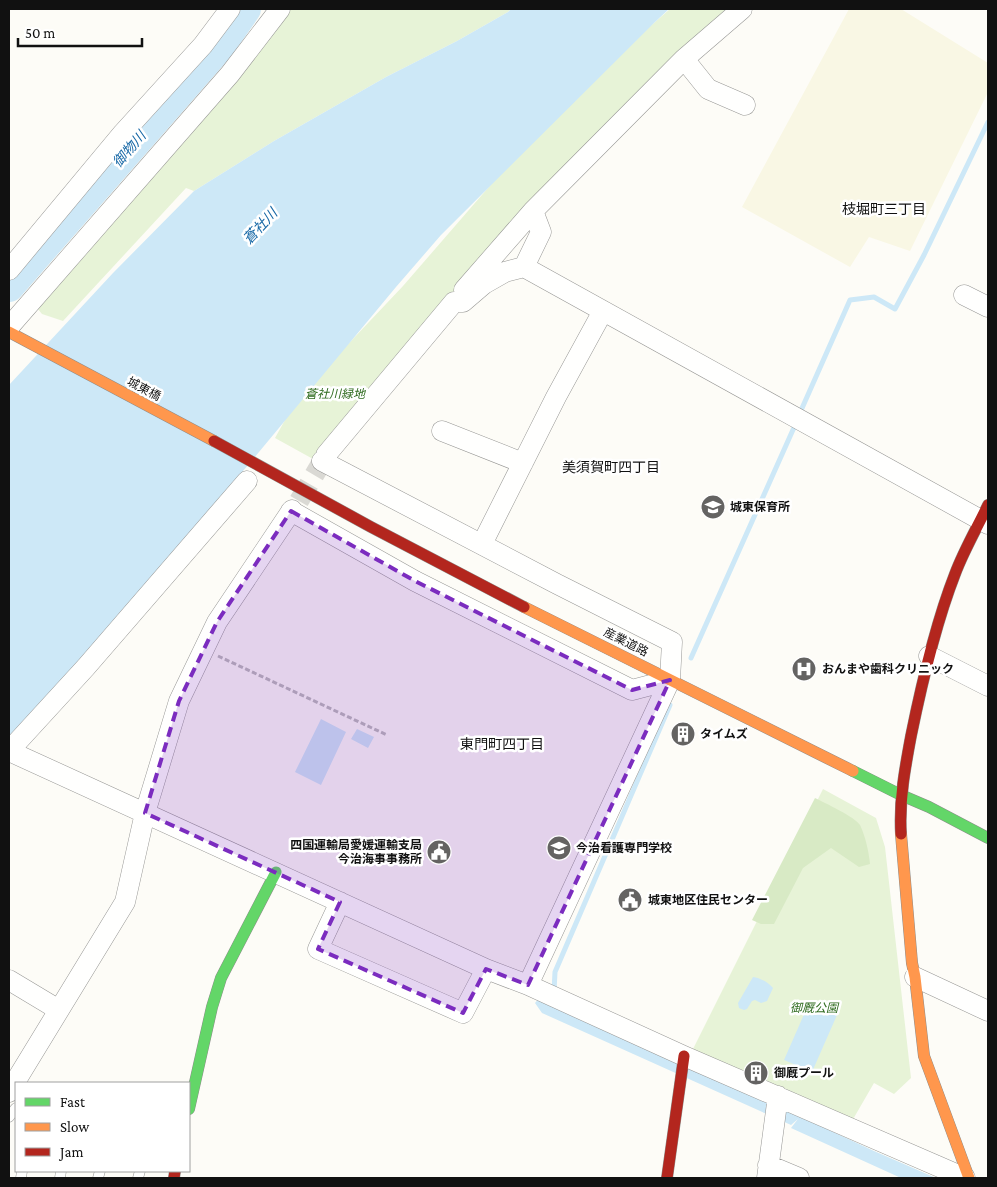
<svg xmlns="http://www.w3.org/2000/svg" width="997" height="1187" viewBox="0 0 997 1187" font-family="'Crimson Pro','Noto Sans JP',serif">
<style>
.farmland{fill:#f9f7e4}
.green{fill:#e7f3d7}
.forest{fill:#d8eac5}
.water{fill:#cde8f7}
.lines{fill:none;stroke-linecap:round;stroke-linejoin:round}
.stream{stroke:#cde8f7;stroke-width:5}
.river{stroke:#cde8f7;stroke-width:30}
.street-tunnel{stroke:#dad9d4;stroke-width:20;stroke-dasharray:20 10;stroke-linecap:butt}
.lane-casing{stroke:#979795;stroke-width:11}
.street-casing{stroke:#979795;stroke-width:21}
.fast-casing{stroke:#8e8d8b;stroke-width:12}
.slow-casing{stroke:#8e8d8b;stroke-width:12}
.jam-casing{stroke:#8e8d8b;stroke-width:12}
.path{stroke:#b9b9b8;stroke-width:3;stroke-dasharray:5 2.5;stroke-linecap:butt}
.lane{stroke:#fffffe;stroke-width:10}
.street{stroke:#fffffe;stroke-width:20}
.fast{stroke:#63d668;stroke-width:11}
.slow{stroke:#ff974d;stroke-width:11}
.jam{stroke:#b3261e;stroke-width:11}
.marked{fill:#7b2cbf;fill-opacity:0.2;stroke:#7b2cbf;stroke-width:4;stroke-dasharray:10 6;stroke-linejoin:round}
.labels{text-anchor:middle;stroke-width:5;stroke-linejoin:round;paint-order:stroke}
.street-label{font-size:12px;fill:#111;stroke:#fff}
.park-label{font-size:12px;font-style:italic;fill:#2f6b1f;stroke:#fff}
.poi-label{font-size:12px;font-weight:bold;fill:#111;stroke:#fff;text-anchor:start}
.water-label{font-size:14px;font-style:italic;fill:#1768a6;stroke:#fff}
.neighbourhood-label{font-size:14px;fill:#111;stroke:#fff}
</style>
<rect width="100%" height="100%" fill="#fdfcf7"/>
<path class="farmland" d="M849,9h52l87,54v29l-78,159 -41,-14 -19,30 -108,-60z"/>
<path class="green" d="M289,9h222l-3,3 -51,29 -71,36 -112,64 -80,50 -8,-3 -123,133 -21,-7 -5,-6z
M670,9h60l-242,241 -175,209 -38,-21 15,-27 27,-34 86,-91 104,-120 133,-131z
M823,789l53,29 9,29 26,231 -17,16 -20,-11 -22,38 -161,-68z"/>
<path class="forest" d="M815,798c10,5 40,19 45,27 5,10 9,27 10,39l-11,3 -28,-19 -28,20 -29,56h-13l-9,-4z"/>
<path class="water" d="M511,9h158l-14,13 -214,213 -45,52 -147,177 -240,277v-356l104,-112 81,-82 80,-50 112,-64 71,-36 51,-29z
M321,719l25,13 -25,53 -26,-13z
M357,729l17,8 -6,11 -17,-9z
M753,977c7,1 15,5 20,11l-6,13 -6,2 -6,-3 -3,1 -5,8 -3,1 -5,-2 -1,-5z
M541,996l333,155 62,27h-35l-110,-50 7,-9 -7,6 -249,-112 -7,-10z
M809,1003l28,12 -25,57 -28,-12z"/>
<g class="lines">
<path class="stream" d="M799,415l51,-115 24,-3 21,12 29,-54 64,-133
M691,658l105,-235
M554,991l1,-19 115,-267"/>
<path class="river" d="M9,287l212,-242 25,-36"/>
<path class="street-tunnel" d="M299,501l27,-46"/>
<defs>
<path id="lane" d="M9,1117l6,-8 1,-1
M21,1178l1,-7
M60,1178l1,-7
M98,1178l2,-7
M138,1178l2,-7"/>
<path id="street" d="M684,59l24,30 37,16
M524,267l17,-35 -8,-21
M9,270l114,-137 80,-88 27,-36
M464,290l69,-79 151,-152 58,-50
M964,295l24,12
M9,327l221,-253 50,-65
M442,431l81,32
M326,455l128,-153h9l21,-18 21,-12 19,-5 464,257
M322,461l235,123 115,58 -2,38 -142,305
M291,511l124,70 217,109 38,-10
M482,544l74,-147 47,-86
M929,656l59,30
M9,751l477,218 42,16 156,71 281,122
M9,751l77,-84 161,-186
M340,902l-22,47 145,64 23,-44
M915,977l73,34
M9,980l50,30
M9,1092l116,-190 20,-89 34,-112 38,-79 75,-112
M768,1165l31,13
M767,1178l11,-82"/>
<path id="fast" d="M853,771l48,24 28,12 59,31
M189,1109l23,-102 9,-29 55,-106"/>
<path id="slow" d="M9,332l205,109
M524,607l329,164
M901,834l11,129 3,14 9,79 45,122"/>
<path id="jam" d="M214,441l157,86 153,80
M901,834c-2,-34 4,-66 10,-98 11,-54 24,-111 44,-162 9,-24 22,-46 33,-69
M174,1178l1,-7
M667,1178l17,-122"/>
</defs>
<use href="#lane" class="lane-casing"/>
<use href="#street" class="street-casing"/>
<use href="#fast" class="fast-casing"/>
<use href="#slow" class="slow-casing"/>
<use href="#jam" class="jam-casing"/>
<path class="path" d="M218,656l169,79"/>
<use href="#lane" class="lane"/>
<use href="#street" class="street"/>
<use href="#fast" class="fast"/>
<use href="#slow" class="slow"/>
<use href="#jam" class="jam"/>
</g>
<path class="marked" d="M291,511l124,70 217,109 38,-10 -142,305 -42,-16 -23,44 -145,-64 22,-47 -195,-89 34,-112 38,-79z"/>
<defs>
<symbol id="school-disc" viewBox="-11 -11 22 22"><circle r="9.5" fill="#646362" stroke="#fff"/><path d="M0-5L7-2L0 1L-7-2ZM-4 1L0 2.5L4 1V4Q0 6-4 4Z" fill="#fff"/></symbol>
<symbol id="hospital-disc" viewBox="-11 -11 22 22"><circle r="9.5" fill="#646362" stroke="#fff"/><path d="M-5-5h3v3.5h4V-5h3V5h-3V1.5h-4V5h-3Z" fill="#fff"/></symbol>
<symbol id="building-disc" viewBox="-11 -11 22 22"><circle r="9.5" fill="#646362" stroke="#fff"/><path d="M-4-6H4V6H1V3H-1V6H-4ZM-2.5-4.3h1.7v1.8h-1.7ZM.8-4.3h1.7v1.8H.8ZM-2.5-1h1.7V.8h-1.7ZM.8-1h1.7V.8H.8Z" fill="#fff"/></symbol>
<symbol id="university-disc" viewBox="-11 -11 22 22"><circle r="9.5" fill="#646362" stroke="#fff"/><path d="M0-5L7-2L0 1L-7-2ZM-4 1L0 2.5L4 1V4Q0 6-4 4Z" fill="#fff"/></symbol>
<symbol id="civic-disc" viewBox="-11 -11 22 22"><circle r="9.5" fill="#646362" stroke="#fff"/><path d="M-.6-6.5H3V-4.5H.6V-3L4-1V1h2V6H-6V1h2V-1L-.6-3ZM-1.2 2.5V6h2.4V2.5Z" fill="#fff"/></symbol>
</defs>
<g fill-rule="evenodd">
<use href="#school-disc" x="699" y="493" width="28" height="28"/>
<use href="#hospital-disc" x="790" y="655" width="28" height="28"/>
<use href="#building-disc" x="669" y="720" width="28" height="28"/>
<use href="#university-disc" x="545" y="834" width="28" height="28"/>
<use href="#civic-disc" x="425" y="838" width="28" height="28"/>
<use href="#civic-disc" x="616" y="886" width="28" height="28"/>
<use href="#building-disc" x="742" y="1059" width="28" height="28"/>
</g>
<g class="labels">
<g class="street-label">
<text transform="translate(144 389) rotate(28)" y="4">城東橋</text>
<text transform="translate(626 642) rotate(27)" y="4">産業道路</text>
</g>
<g class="park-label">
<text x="335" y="398">蒼社川緑地</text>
<text x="814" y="1012">御厩公園</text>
</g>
<g class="poi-label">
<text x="730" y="511">城東保育所</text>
<text x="822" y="673">おんまや歯科クリニック</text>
<text x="700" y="738">タイムズ</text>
<text x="422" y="849" text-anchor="end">四国運輸局愛媛運輸支局<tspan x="422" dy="14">今治海事事務所</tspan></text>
<text x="576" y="852">今治看護専門学校</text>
<text x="648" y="904">城東地区住民センター</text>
<text x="774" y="1077">御厩プール</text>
</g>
<g class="water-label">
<text transform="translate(129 149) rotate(-49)" y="5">御物川</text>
<text transform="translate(260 226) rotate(-47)" y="5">蒼社川</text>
</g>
<g class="neighbourhood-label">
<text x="884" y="214">枝堀町三丁目</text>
<text x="611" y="472">美須賀町四丁目</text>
<text x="502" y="749">東門町四丁目</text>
</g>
</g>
<rect width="997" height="1187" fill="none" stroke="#111111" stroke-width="20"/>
<rect x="15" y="1082" width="175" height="90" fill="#ffffff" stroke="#a0a0a0"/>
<rect x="25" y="1098" width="25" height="8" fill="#63d668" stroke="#a0a0a0"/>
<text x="60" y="1107" font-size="15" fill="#111111">Fast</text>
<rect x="25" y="1123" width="25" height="8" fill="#ff974d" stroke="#a0a0a0"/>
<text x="60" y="1132" font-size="15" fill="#111111">Slow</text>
<rect x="25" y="1148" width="25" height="8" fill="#b3261e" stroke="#a0a0a0"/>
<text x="60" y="1157" font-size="15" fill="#111111">Jam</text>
<path d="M18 38v8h124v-8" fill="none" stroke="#111111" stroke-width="2.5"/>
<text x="25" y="38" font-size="15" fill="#111111" stroke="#ffffff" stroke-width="4" paint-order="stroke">50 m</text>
</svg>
